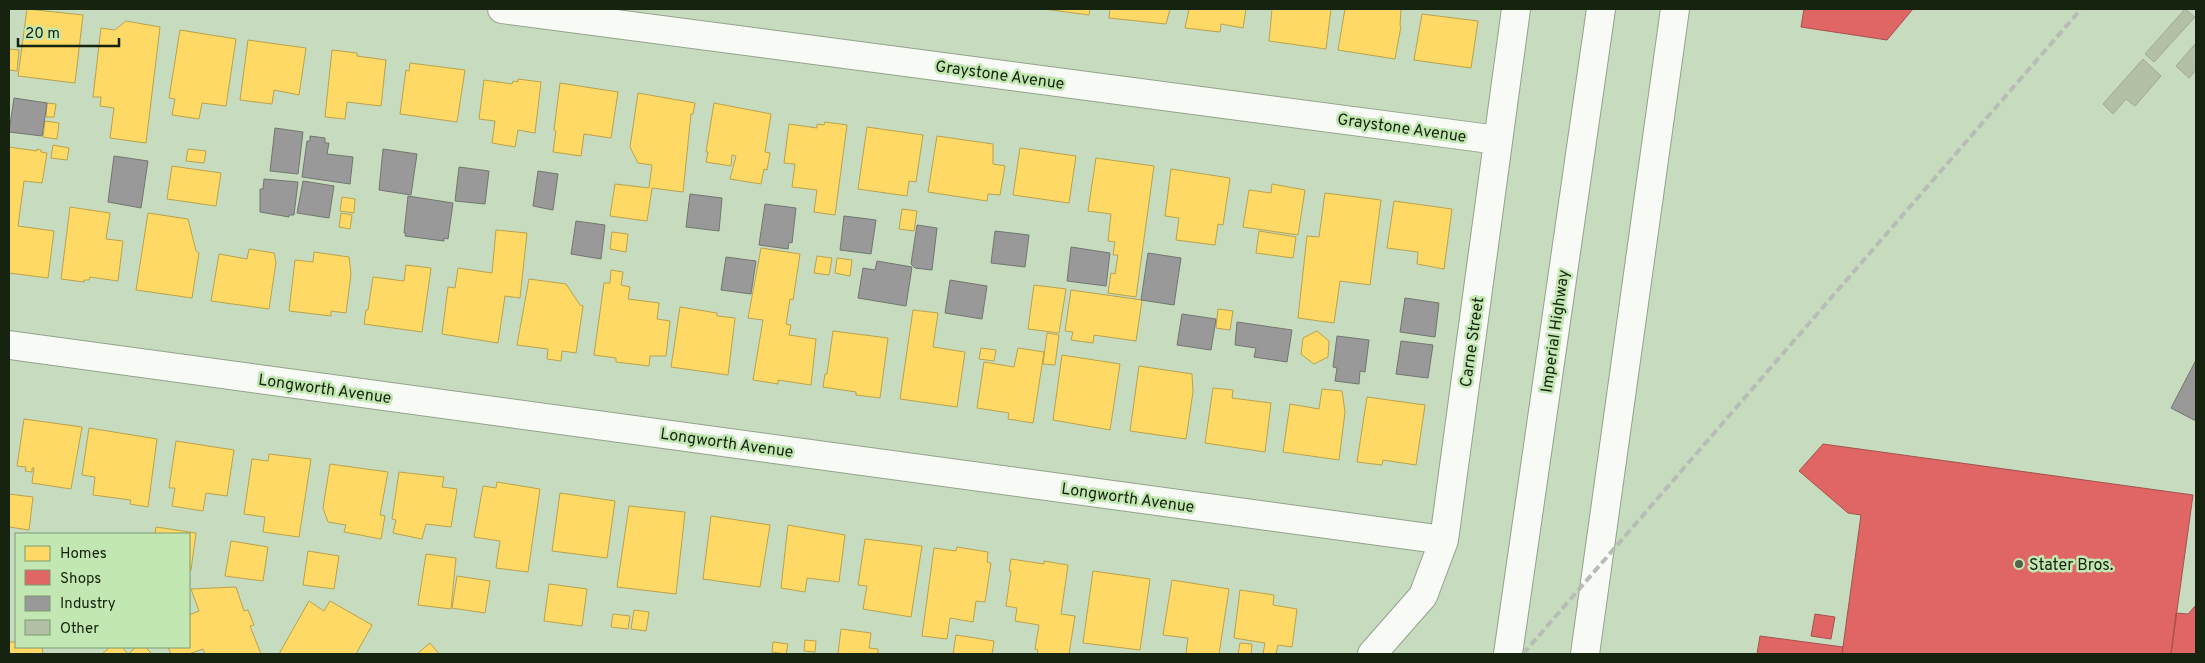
<svg xmlns="http://www.w3.org/2000/svg" width="2205" height="663" viewBox="0 0 2205 663" font-family="Overpass,sans-serif">
<style>
.homes{fill:#ffd966;stroke:#b9a24c}
.shops{fill:#e06666;stroke:#a3524c}
.industry{fill:#999;stroke:#727670}
.building{fill:#b4c0a6;stroke:#9ea990}
.lines{fill:none;stroke-linecap:round;stroke-linejoin:round}
.minor-casing{stroke:#93a28c;stroke-width:30}
.major-casing{stroke:#93a28c;stroke-width:30}
.minor{stroke:#f7faf5;stroke-width:28}
.major{stroke:#f7faf5;stroke-width:28}
.rail{stroke:#b8bcb6;stroke-width:4;stroke-dasharray:8 4;stroke-linecap:butt}
.poi-dot{fill:#54634c;stroke:#c2e7b2;stroke-width:2}
.labels{text-anchor:middle;stroke-width:5;stroke-linejoin:round;paint-order:stroke}
.street-label{font-size:16px;fill:#16230f;stroke:#c2e7b2}
.poi-label{font-size:16px;fill:#16230f;stroke:#c2e7b2;text-anchor:start}
</style>
<rect width="100%" height="100%" fill="#c7dbbe"/>
<path class="homes" d="M27,9l56,6 -8,68 -57,-7z
M1044,9h46l-1,6z
M1110,9h60l-4,15 -57,-6z
M1189,9h57l-3,19 -22,-4 -1,8 -35,-4z
M1272,9h59l-5,40 -57,-8z
M1345,9h56l-1,17h1l-6,33 -57,-9z
M1422,14l56,7 -7,47 -57,-8z
M126,21l34,6 -14,116 -36,-5 4,-30 -14,-2 1,-9h-8l8,-69 14,2z
M180,30l56,9 -10,67 -24,-3 -3,16 -27,-4 3,-16 -6,-1z
M248,40l58,8 -7,47 -25,-5 -2,14 -32,-4z
M9,49l10,1 -2,21 -8,-1z
M332,50l25,3v3l29,4 -5,46 -34,-4 -2,17 -20,-2z
M410,63l55,7 -8,52 -57,-8 6,-44 3,1z
M518,79l23,3 -6,51 -17,-3 -3,17 -23,-4 3,-22 -16,-2 5,-39 28,4 1,-3 5,1z
M560,83l58,9 -7,46 -27,-4 -3,22 -28,-4 3,-21 -2,-1z
M638,93l57,10 -2,11h-2l-8,78 -31,-4 -5,33 -37,-5 5,-32 34,4 3,-23 -14,-2 -8,-16z
M47,103l9,1 -2,13h-8z
M714,103l57,11 -6,38 5,1 -3,17 -3,-1 -3,15 -31,-5 6,-23 -4,-1 -1,11 -25,-4 2,-10h-2z
M45,121l14,2 -2,16 -14,-2z
M825,122l22,3 -12,90 -21,-3 3,-22 -25,-3 3,-23 -11,-1 5,-39 28,4v-4l7,1z
M867,127l56,8 -7,47 -7,-1 -2,15 -49,-7z
M937,136l56,8v20l12,2 -5,29 -12,-1 -1,7 -59,-9z
M53,145l16,3 -2,12 -16,-2z
M9,147l28,4v-2l4,1v2l6,1 -5,30 -18,-2 -6,45 36,5 -6,47 -39,-5z
M1020,148l56,8 -7,47 -56,-8z
M188,149l18,2 -2,12 -18,-2z
M1096,158l58,8 -18,131 -28,-4 3,-20 4,1 3,-19h-5l2,-13 -7,-1 3,-27 -23,-3z
M172,166l49,7 -5,33 -49,-7z
M1171,169l59,9 -7,47 -5,-1 -3,21 -39,-5 3,-22 -14,-2z
M1272,184l33,6 -7,45 -55,-8 6,-37 22,3z
M1325,193l56,7 -11,85 -30,-4 -6,42 -36,-5 9,-82 12,1z
M342,197l13,2 -1,14 -14,-2z
M1394,201l58,8 -8,60 -27,-5 1,-12 -31,-4z
M70,207l40,6 -4,26 17,2 -5,40 -28,-4 -1,3h-5v2l-23,-3z
M902,209l15,2 -3,20 -15,-2z
M148,213l40,6 8,32 3,2 -7,45 -56,-8z
M341,213l11,2 -2,14 -11,-2z
M496,230l31,3 -7,65 -15,-2 -7,47 -56,-9 6,-47 7,1 3,-20 34,5z
M1259,231l37,6 -3,21 -37,-5z
M612,232l16,2 -2,18 -16,-3z
M761,248l39,6 -7,46 -3,-1 -4,25 5,1 -2,10 27,4 -5,46 -33,-5v4l-25,-4 10,-60 -15,-2z
M249,249l25,4 2,9 -7,47 -58,-8 8,-47 28,5z
M314,252l35,5 2,17 -5,39 -15,-2v5l-42,-5 6,-51 18,2z
M817,256l15,2 -3,17 -15,-2z
M837,258l15,2 -2,16 -15,-3z
M406,265l25,3 -9,64 -58,-8 2,-14h2l5,-33 31,4z
M611,270l12,2 -2,13 9,2 -2,12 31,4 -2,16 13,2 -4,35h-16l-1,10 -33,-4v-4l-22,-3 10,-72h6z
M529,279l37,5 14,21 3,1 -7,47 -14,-2 -1,10 -14,-2 1,-10 -31,-4z
M1034,285l32,4 -7,44 -31,-4z
M1071,290l71,10 -6,41 -42,-6 -1,8 -22,-3 2,-8 -8,-1z
M680,307l37,6v3l18,2 -7,57 -57,-8z
M1218,309l15,2 -3,19 -14,-2z
M913,310l25,3 -5,34 32,5 -8,55 -57,-8z
M833,331l55,7 -8,60 -24,-3v-3l-33,-5 2,-13h2z
M1317,331l12,10 -1,16 -14,7 -13,-10 2,-16z
M1047,333l12,2 -4,30 -12,-1z
M981,348l15,2 -2,11 -15,-2z
M1018,348l26,4 -11,71 -25,-4 1,-6 -32,-5 7,-46 30,5z
M1062,355l58,9 -10,66 -57,-10z
M1139,366l53,8 1,18 -7,47 -56,-8z
M1213,388l20,2 -1,8 39,5 -6,49 -60,-9z
M1322,389l20,2 3,21 -6,48 -56,-8 7,-48 29,5z
M1367,397l58,8 -9,60 -33,-5 -1,5 -25,-3z
M24,419l58,8 -11,62 -39,-6 2,-15h-2v4l-7,-1 1,-4 -9,-1z
M89,428l68,11 -9,68 -18,-3 1,-4 -38,-5 2,-18 -13,-2z
M176,441l58,9 -7,46 -21,-3 -3,18 -31,-5 3,-18h-6z
M269,454l42,5 -12,78 -36,-5 2,-15 -21,-3 8,-55 16,2z
M330,464l58,8 -8,43 5,1 -4,23 -37,-7 2,-7 -18,-3 -5,-14z
M399,472l45,5 -2,10 15,2 -6,38 -25,-3 -4,15 -29,-6 3,-13 -4,-1z
M497,482l43,7 -12,83 -32,-4 4,-27 -26,-4 9,-51 13,2z
M560,493l55,8 -8,57 -55,-7z
M9,494l24,3 -4,33 -20,-3z
M629,506l56,6 -9,82 -59,-7z
M711,516l59,9 -10,62 -57,-8z
M788,525l57,10 -6,47 -32,-4 -2,14 -24,-4z
M156,527l40,6 -5,37h-2v-36h-34z
M865,539l57,7 -11,71 -48,-8 4,-23 -9,-1z
M231,541l37,6 -5,34 -38,-5z
M957,547l31,5 -1,10 4,1 -6,39 -9,-1 -3,21 -23,-4 -3,21 -25,-3 12,-88 22,3z
M308,551l31,5 -5,33 -31,-4z
M426,554l30,4 -5,51 -33,-4z
M1011,559l33,5v-3l24,4 -7,49 14,2 -6,38h-32l1,-4 -3,-1 4,-24 -24,-4 2,-13 -11,-2 5,-35h-2z
M1093,571l57,8 -10,71 -57,-7z
M457,576l33,5 -5,32 -33,-5z
M1172,580l57,9 -10,65h-33l2,-16 -25,-3z
M549,584l38,5 -5,37 -38,-5z
M236,587l8,24 4,-1 6,15 -4,1 11,28h-56l-2,-5 -14,5h-18l-3,-7h21v-32l10,-4 -8,-22z
M1240,590l34,5 -1,10 24,4 -5,38 -14,-2 -2,9h-13l2,-11 -31,-5z
M309,601l15,10 6,-10 42,24 -16,29h-77z
M634,610l15,2 -3,19 -15,-2z
M613,614l17,2 -2,13 -17,-2z
M841,629l30,4 -2,15 9,1v5h-40z
M956,635l38,6 -2,13h-39z
M805,640l11,1 -1,11 -11,-1z
M9,642h7v5h26l1,7h-34z
M773,642l15,2 -2,10 -14,-2z
M430,643l9,11h-22z
M1240,643l12,1 -1,10h-13z
M110,647h12l6,7 8,-7h9l7,7h-50z"/>
<path class="shops" d="M1804,9h109l-26,31 -86,-13z
M1823,444l370,51 -22,159h-329l19,-139 -13,-2 -49,-42z
M2196,605v49h-25l5,-41 12,1z
M1815,614l20,3 -4,22 -20,-3z
M1760,636l83,11 -1,7h-85z"/>
<path class="industry" d="M14,98l33,5 -5,33 -33,-4z
M275,128l28,4 -5,42 -28,-3z
M310,136l15,2v5h4l-2,11 26,3 -3,27 -48,-7 5,-36h3z
M383,149l34,5 -6,41 -32,-5z
M114,156l34,5 -7,47 -33,-6z
M459,167l30,4 -4,33 -30,-3z
M538,171l20,3 -5,36 -20,-4z
M264,179l34,3 -4,33h-5v2l-29,-5v-23h3z
M303,181l31,5 -5,32 -32,-5z
M690,194l32,4 -3,33 -33,-4z
M408,196l45,7 -5,36 -4,-1v3l-39,-5 1,-3h-2z
M765,204l31,4 -4,35 -3,-1 -1,7 -29,-4z
M844,216l32,4 -5,34 -31,-4z
M576,221l29,4 -4,34 -30,-5z
M917,225l20,3 -5,42 -17,-2 -4,-4z
M995,231l34,4 -4,32 -34,-4z
M1071,247l39,6 -4,33 -39,-5z
M1148,253l33,5 -7,47 -33,-5z
M726,257l30,4 -5,33 -30,-4z
M877,261l35,6 -6,39 -48,-8 5,-30 12,2z
M950,280l37,6 -5,33 -37,-6z
M1405,298l34,5 -4,34 -35,-5z
M1182,314l34,5 -5,31 -34,-5z
M1237,322l55,8 -5,32 -33,-5 2,-9 -21,-3z
M1337,336l32,4 -4,32 -5,-1 -1,13 -24,-3 2,-13 -4,-1z
M1401,341l32,4 -5,33 -32,-4z
M2196,360v61l-25,-13z"/>
<path class="building" d="M2185,9l10,8 -41,45 -9,-8z
M2196,43v27l-7,8 -13,-12z
M2143,59l18,17 -26,30 -9,-7 -13,15 -10,-10z"/>
<g class="lines">
<defs>
<path id="minor" d="M502,9l996,131
M9,345l1435,195
M1372,654l51,-58 21,-56 72,-531"/>
<path id="major" d="M1508,654l93,-645
M1585,654l90,-645"/>
</defs>
<use href="#minor" class="minor-casing"/>
<use href="#major" class="major-casing"/>
<use href="#minor" class="minor"/>
<use href="#major" class="major"/>
<path class="rail" d="M1523,654l558,-645"/>
</g>
<circle class="poi-dot" cx="2019" cy="564" r="5"/>
<g class="labels">
<g class="street-label">
<text transform="translate(1000 74) rotate(8)" y="6">Graystone Avenue</text>
<text transform="translate(1402 127) rotate(8)" y="6">Graystone Avenue</text>
<text transform="translate(1554 331) rotate(-82)" y="6">Imperial Highway</text>
<text transform="translate(1471 342) rotate(-82)" y="6">Carne Street</text>
<text transform="translate(325 388) rotate(8)" y="6">Longworth Avenue</text>
<text transform="translate(727 442) rotate(8)" y="6">Longworth Avenue</text>
<text transform="translate(1128 497) rotate(8)" y="6">Longworth Avenue</text>
</g>
<g class="poi-label">
<text x="2029" y="570">Stater Bros.</text>
</g>
</g>
<rect width="2205" height="663" fill="none" stroke="#16230f" stroke-width="20"/>
<rect x="15" y="533" width="175" height="115" fill="#c2e7b2" stroke="#7d9971"/>
<rect x="25" y="546" width="25" height="15" fill="#ffd966" stroke="#7d9971"/>
<text x="60" y="558" font-size="15" fill="#16230f">Homes</text>
<rect x="25" y="570" width="25" height="15" fill="#e06666" stroke="#7d9971"/>
<text x="60" y="583" font-size="15" fill="#16230f">Shops</text>
<rect x="25" y="596" width="25" height="15" fill="#999999" stroke="#7d9971"/>
<text x="60" y="608" font-size="15" fill="#16230f">Industry</text>
<rect x="25" y="620" width="25" height="15" fill="#b4c0a6" stroke="#7d9971"/>
<text x="60" y="633" font-size="15" fill="#16230f">Other</text>
<path d="M18 38v8h101v-8" fill="none" stroke="#16230f" stroke-width="2.5"/>
<text x="25" y="38" font-size="15" fill="#16230f" stroke="#c2e7b2" stroke-width="4" paint-order="stroke">20 m</text>
</svg>
